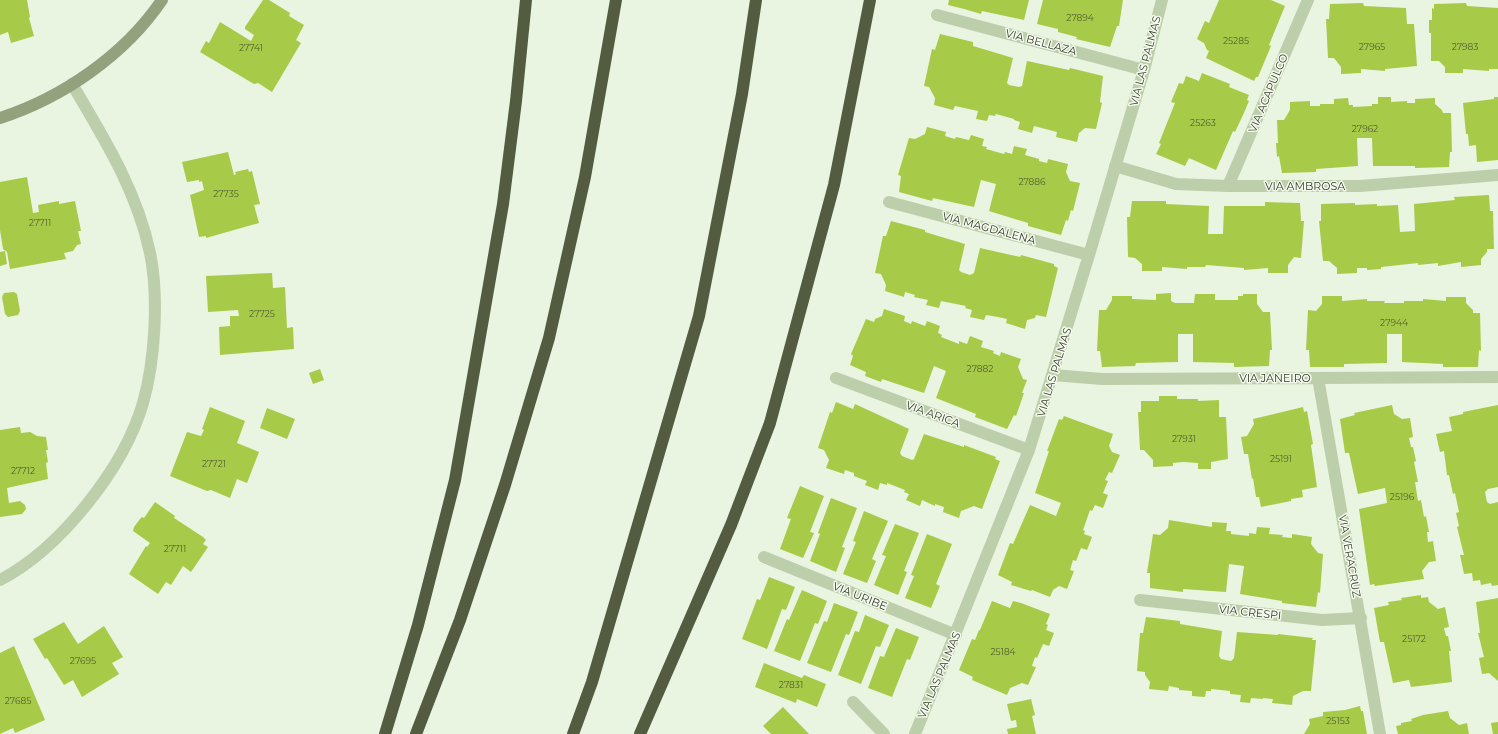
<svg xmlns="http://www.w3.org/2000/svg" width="1498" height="734" viewBox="0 0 1498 734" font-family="Montserrat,sans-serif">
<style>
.building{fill:#a7ca49}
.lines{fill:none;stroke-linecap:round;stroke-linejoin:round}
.street{stroke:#bdceab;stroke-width:12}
.secondary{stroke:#93a27c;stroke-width:12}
.highway{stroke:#535c41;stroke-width:12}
.labels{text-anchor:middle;stroke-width:3;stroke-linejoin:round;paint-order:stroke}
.number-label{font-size:9px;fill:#525f32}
.street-label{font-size:11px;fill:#363b2b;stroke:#f4fbee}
</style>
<rect width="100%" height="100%" fill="#e9f4e1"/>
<path class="building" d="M0,0h27l3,17 -1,1 5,18 -23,7 -3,-11 -8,3z
M263,0h6l21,13 -1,3 15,9 -8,15 5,3 -29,49 -14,-9 -4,1 -54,-32 6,-11 3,2 11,-21 31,19 3,-6 -9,-6v-2z
M949,0h80l-5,20 -42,-9 -1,3 -17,-5 -16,-4z
M1043,0h80l-4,26h-2l-7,21 -34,-8 1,-2 -19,-5v-3l-21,-5z
M1219,0h52l14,6 -16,39 2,1 -13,31h-2l-2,4 -48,-23 3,-7 -2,-1 -3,-7 -7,-4 8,-18 4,2z
M1363,3l1,3 42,2 1,16h7l3,42 -32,3v2l-24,-2v4l-20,1v-7l-7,-9h-6l-2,-39h3l1,-15z
M1466,3l1,3 31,2v61h-9v2l-26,-2v4h-18v-6l-6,-6h-8v-28h-2v-13h3v-12l2,1v-5z
M940,34l33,8v4l40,12 -6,25 2,2 10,2 3,-1 5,-25 42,9 1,-2 33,8 -3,26 2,1 -6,26 -11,-1 -6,5 -2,9 -21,-5 1,-5 -23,-6 -2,7 -14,-4 2,-7 -6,-2v-1l-18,-5 -1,2 -6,-1 -2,6 -11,-2 2,-8 -23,-5 -2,4 -19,-5 1,-7 -6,-11 -5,-1 8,-37 3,1z
M1202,73l28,11 -1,3 20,8 -2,5 2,1 -6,14 -8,17 -2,-1 -17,39 -27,-12 -4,8 -29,-12 5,-10 -2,-1 16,-40 -4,-1 8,-19 4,1 3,-8 13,5z
M1378,97h13v5l16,-1v2h8v-4l20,-1v6l7,6 1,3h8l1,39h-2l-1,15 -34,1v-2h-42l-1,-28h-15l1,28 -42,3v3l-34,1 -3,-17 -2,1 -1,-14h2l-1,-23h7l6,-10v-8l20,-1v5h10v-2h14v-5l14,-1 1,7h4v2l19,-1v-2h6z
M1494,97h4v63l-21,2 -1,-17 -7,1 -1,-12h-2l-3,-31 31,-4z
M927,127l19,5 -1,4 10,3 1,-2 13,3 2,-5 13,4 -2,7 5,1 -1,2 18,5 1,-2 7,2 2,-8 13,3 -2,6 14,4v2l8,2 1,-4 20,5 -2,8 4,9 10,2 -7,28 -2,-1 -3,11 -2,-1 -5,15 -33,-9v-3l-39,-12 7,-27 -15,-4 -7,27 -41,-9 -1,3 -33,-9 2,-16 -3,-1 11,-37 6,1 10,-5z
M228,152l6,23 2,-1 -1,-2 13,-3 1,3 3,-1 8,33 -6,1 5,18 -53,15v-2l-7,1 -9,-42 14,-5 -2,-9 -3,1v-2l-12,2 -5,-20z
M27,177l6,36 6,-1 -1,-7 21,-4v3l16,-3 6,30h-3l3,13 -4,1 -4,6 -9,2 2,6 -56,10 -3,-17 -4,-3 -3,-19v-48z
M1489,195l1,16h3l1,38h-7v3l-6,7v6l-20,2v-5l-23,4v-3l-20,2v-2l-37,4v2l-14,1v-2h-10v5l-20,1v-6l-8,-7h-6l-4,-40h2v-17l34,-1v2l22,-1v2l21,-1 2,27 15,-1 -1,-27 41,-4 -1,-3z
M1132,201h34v3l43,2 -1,28h15l1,-28h41v-4l35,1 1,18h3l-3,37 -7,-1 -6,8v8h-20v-5l-24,2v-2l-38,-3 -1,2h-18v2l-25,-2v4h-20v-7l-7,-6 -7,-1 -1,-40h3z
M891,221l34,9v2l40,12 -6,26 2,2 9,3 4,-2 6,-25 40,9 1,-2 33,9v2l4,2 -12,49 -10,-2 -1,3 -8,2 -2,9 -19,-6 1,-4 -9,-2 -12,-2 -2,5 -14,-3 2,-7 -7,-2 1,-2 -25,-5 -2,7 -13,-3 2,-5 -14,-3 1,-2 -10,-3 -1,5 -19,-6 1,-6 -5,-11 -6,-1 8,-37h3z
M5,251l2,13 -7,2v-14z
M272,273l1,15 12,-1 2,41 6,-1 1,22 -74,6 -1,-28 11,-1v-10h9l-1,-6 -30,2 -2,-36z
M14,292l3,2 3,17 -2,4 -10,2 -3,-3 -3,-17 2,-4z
M1171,293v8l4,2h19l1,-9h20v6h23v-4h5v-2h14v10l6,8h7l2,38h-2l-1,16 -35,1v-4l-41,-1v-28h-15v28l-42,1 -1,3 -33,1 -2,-16h-3l2,-41h7l6,-10v-4h20v3l24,1v-6z
M1322,296h20v5l25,-2v2h18l-1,2h20v-2h19v-2l23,2v-4h20v6l7,7v3h7l1,38 -2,-1 -1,17h-35v-3l-41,-2v-28h-15v29l-43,1v3h-34l-1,-17h-3l2,-40 8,1 6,-7z
M884,309l21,7 -1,5 7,3 1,-3 13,5 2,-5 13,5 -2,7 4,2 -1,2 18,7v-3l8,3 3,-8 13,5 -2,6 13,4 -1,2 7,3 1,-4 20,7 -3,8 5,12 4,1 -5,13h2l-8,23 -2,-1 -7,14 -32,-12 1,-3 -40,-16 10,-27 -12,-5 -10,27 -42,-14 -1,3 -16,-6 1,-4 -16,-7 3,-9 -2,-2 15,-35 8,3 1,-3 7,-3z
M320,369l4,11 -11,4 -4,-11z
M1159,396h18v3h21v2l21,-1v17h7l2,42 -17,3v7h-13v-6l-15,-1 -10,1v3l-20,1v-7l-9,-10h-4l-2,-38h3v-11h18z
M836,402l17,7 2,-5 54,25 -9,24 2,3 10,4 2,-1 10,-25 40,13v-2l32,12 -1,2 5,2 -18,48 -8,-3 -13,5 -2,7 -16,-6 1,-5 -9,-3v2l-13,-6 -2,6 -14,-6 3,-6 -5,-2 1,-2 -18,-7v2l-7,-2 -2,7 -13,-5 2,-4 -13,-5v-3l-9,-3 -1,4 -18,-6 3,-8 -5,-10 -6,-2 12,-36 2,1z
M1392,405l2,9 8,5 8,-1 3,19 -4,1 2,9h2l3,14 -2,1 4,20h-3l3,19 3,-1 3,17 2,-1 3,16h-2l1,10 5,-1 3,20 -7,1 -7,9 2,8 -49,7 -1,-2 -4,1 -11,-76 28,-6 -2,-15 -27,6 -9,-41h-4l-5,-34 15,-4 -1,-2z
M1498,405v82l-10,2 -3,3 2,10 3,2 8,-2v83l-6,1 -1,-3 -10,2 -1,-5 -7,1 -1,-8 -8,1 -4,-19h4l-7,-28 2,-1 -3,-13 3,-1 -4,-19 -2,1 -4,-19h-2l-3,-24 -4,1 -4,-18 16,-3 -3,-14 14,-3v-2z
M210,407l35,14 -8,22 22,9 -12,31 -10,-4 -7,19 -19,-8 -4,1 -37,-15 17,-44 14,4 3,-6 -2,-1z
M1303,407l1,5 3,-1 6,33 -2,1 6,42 -15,3 1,7 -12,2v2l-30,6 -2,-10h-3l-3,-19 -1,1 -4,-25h-4l-3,-17 6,-1 7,-12 -1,-5z
M267,408l28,11 -8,20 -27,-11z
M1064,416l49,18 -4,12 3,6 8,3 -8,18 -3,-1 -4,8 3,1 -5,12 5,2 -5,13 -8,-3 -3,6 -2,-1 -7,20 2,1 -1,3 8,3 -5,13 -6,-2 -5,13 -3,-1 -3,10 4,1 -7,18 -8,-3 -6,4 -3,7 -18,-7 -1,1 -20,-6 1,-3 -14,-7 12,-32 3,1 17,-39 26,11 5,-13 -26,-10 14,-42h-2l12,-32 3,1z
M20,427l1,6 9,-1 7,4 9,1 2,13h-2l2,12 -2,1 2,16 -41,9 2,15 11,-2 5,4 1,4 -4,5 -22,3v-87z
M800,486l24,10 -14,36 4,1 -11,25 -23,-9 11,-30 -4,-1z
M831,498l26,10 -15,39 3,1 -9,24 -26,-11 10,-27 -2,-1z
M155,502l20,14 -1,2 29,19 3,3 -3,4 5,3 -17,25 -8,-6 -12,19 -5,-3 -8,12 -29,-20 17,-28 1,1 3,-4 -17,-12 1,-4 6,-8 2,-2 2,1z
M864,511l24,10 -16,38 4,2 -9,22 -24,-9 13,-32 -3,-1z
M1169,520l43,7v-5l15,1 -1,8h5v3l18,2v-3l7,1 1,-7 13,1 -1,6 14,1 -1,2 10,1v-4l20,3 -1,7 7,9 5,1 -3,39 -2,-1 -2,15 -34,-4v-2l-42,-7 4,-28 -15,-2 -3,28 -43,-3v3l-33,-4v-15h-3l6,-39 7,1 8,-7z
M895,524l24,9 -15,38 3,1 -9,23 -24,-10 12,-29 -4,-1z
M927,534l25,10 -16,40 4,2 -9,22 -26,-10 9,-22 -3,-1z
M769,577l26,10 -9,23 -4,-1 -15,40 -25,-10 15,-40 3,1z
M802,590l25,11 -9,23 -3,-1 -15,38 -26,-10 13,-32 2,1z
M1421,595v3l7,-1 1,5 9,7 7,-2 4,20 -5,1 2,8h2l3,15h-2l3,31 -41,5 -2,-7 -16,3 -9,-41h-4l-6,-34 15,-3 -1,-3 14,-2 -1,-2z
M1498,598v83l-9,-8 -7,1 -3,-16 5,-1 -6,-24h2l-4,-31z
M992,601l18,7 3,-7 8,2 29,11 -4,10 2,1 -2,5 8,3 -5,13 -6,-2 -6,14 -2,-1 -3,9 4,1 -8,18 -6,-2 -12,5 -3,7 -35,-15 1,-3 -14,-7 13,-31 3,1 4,-10h1z
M834,603l24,9 -9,23 -3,-1 -15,38 -24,-9 17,-42 3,1z
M865,615l24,10 -9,22 -4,-1 -15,38 -23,-9 17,-44 4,1z
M1146,617l34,4v3l42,7 -3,25 2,3 10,2 3,-3 3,-26 41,3v-1l35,4 -1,2h4l-5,51h-8l-10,5 -1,9 -20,-2 1,-4 -10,-1v1l-12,-1 -1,5 -10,-1 1,-7 -11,-1v-3l-19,-2v2h-5l-1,6 -13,-1v-5l-13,-1v-2l-10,-2 -1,5 -19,-2 1,-7 -5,-7v-3l-8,-1 3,-38h3z
M64,622l14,22 26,-18 19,31 -11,6 7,11 -37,23 -9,-17 -9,5 -17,-27 -2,1 -12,-20z
M896,628l23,9 -9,23 -3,-1 -15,38 -24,-9 12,-32 4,1z
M14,646l31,74 -30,13 -2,-5 -13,6v-81z
M764,663l38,15 2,-3 22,9 -9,23 -20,-8 -1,4 -41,-16z
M1031,699l4,16 -3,1 4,18h-28l-1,-5 10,-2 -1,-7 -5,1 -4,-17z
M1360,706l1,5h2l4,23h-63l6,-10 -1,-5 14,-3v-4l22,-2z
M783,707l26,27h-38l-8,-8z
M1448,711l2,7 9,7 8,-2 2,11h-71l-2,-8 5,-1v-2l11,-2 -1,-2 12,-4z
M1498,722v12h-5l-2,-11z"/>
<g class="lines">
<path class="street" d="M937,15l207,55
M1115,166l61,18 52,2h132l138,-11
M1228,186l80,-186
M889,202l200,53
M1053,375l49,4 396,-2
M836,378l193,72
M1318,378l62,356
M764,557l192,78
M0,580c60,-31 124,-112 143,-177 12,-42 16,-107 7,-150 -13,-62 -46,-115 -78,-169
M1140,600l182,20 39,-2
M853,702l31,32
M915,734l114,-284 60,-195 55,-185 18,-70"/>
<path class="secondary" d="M0,118c62,-20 125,-63 162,-118"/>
<path class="highway" d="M385,734l33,-109 37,-145 48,-276 13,-103 10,-101
M416,734l44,-114 45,-135 44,-147 36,-161 31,-177
M573,734l19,-52 107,-366 43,-222 14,-94
M640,734l91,-209 39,-102 64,-238 36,-185"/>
</g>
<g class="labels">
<g class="number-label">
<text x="1080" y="21">27894</text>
<text x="1236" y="44">25285</text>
<text x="1372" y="50">27965</text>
<text x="1465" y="50">27983</text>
<text x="251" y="51">27741</text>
<text x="1203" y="126">25263</text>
<text x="1365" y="132">27962</text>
<text x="1032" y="185">27886</text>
<text x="226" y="197">27735</text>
<text x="40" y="226">27711</text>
<text x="262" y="317">27725</text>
<text x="1394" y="326">27944</text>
<text x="980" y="372">27882</text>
<text x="1184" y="442">27931</text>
<text x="1281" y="462">25191</text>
<text x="214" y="467">27721</text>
<text x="23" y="474">27712</text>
<text x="1402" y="500">25196</text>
<text x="175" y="552">27711</text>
<text x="1414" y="642">25172</text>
<text x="1003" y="655">25184</text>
<text x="83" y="664">27695</text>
<text x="791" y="688">27831</text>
<text x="18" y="704">27685</text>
<text x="1338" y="724">25153</text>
</g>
<g class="street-label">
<text transform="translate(1041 42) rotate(15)" y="4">VIA BELLAZA</text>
<text transform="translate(1145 61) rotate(-75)" y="4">VIA LAS PALMAS</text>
<text transform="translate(1268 93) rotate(-67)" y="4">VIA ACAPULCO</text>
<text x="1305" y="190">VIA AMBROSA</text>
<text transform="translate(989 228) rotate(15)" y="4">VIA MAGDALENA</text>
<text transform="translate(1054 372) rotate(-73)" y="4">VIA LAS PALMAS</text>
<text x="1275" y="382">VIA JANEIRO</text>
<text transform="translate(933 414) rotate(20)" y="4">VIA ARICA</text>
<text transform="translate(1350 556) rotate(80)" y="4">VIA VERACRUZ</text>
<text transform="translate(860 596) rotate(22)" y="4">VIA URIBE</text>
<text transform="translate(1250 612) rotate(6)" y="4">VIA CRESPI</text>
<text transform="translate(939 675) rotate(-67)" y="4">VIA LAS PALMAS</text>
</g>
</g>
</svg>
